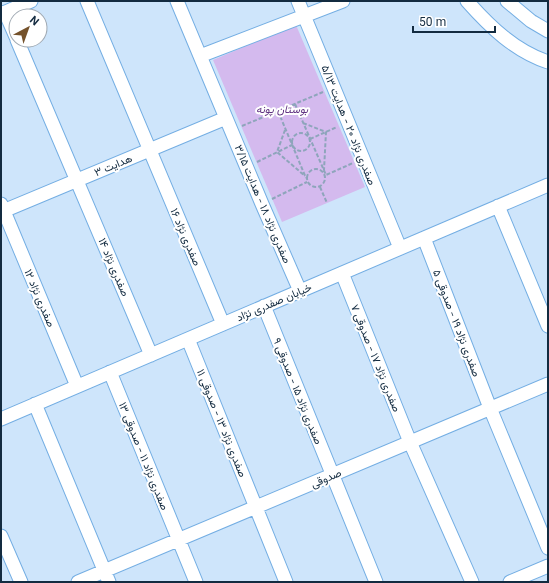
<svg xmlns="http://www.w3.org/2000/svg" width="549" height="583" viewBox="0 0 549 583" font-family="Georgia,Vazirmatn,serif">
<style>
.green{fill:#d4baee}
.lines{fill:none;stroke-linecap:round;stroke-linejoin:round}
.minor-casing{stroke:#74aee3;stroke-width:15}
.path{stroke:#8ea5bb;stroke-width:2;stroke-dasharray:4 2;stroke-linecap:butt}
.minor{stroke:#fff;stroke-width:13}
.labels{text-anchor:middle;stroke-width:4;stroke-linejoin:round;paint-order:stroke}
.park-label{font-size:11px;font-style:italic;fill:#5f3281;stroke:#fff}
.street-label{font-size:11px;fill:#132b40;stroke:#fff}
</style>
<rect width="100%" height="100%" fill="#cee5fb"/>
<path class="green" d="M296,25l69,162 -83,35 -69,-162z"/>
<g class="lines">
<defs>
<path id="minor" d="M87,1l136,323
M177,1l85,203 38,87
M298,1l102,247
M467,1c23,26 48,50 81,61
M507,1l24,20 17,10
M5,12l11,25
M1,14l30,-13
M17,40l134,315
M200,56l143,-55
M1,204l76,182
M498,206l50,120
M1,212l225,-94
M424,238l66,170 58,140
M342,273l68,169 62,140
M264,306l112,276
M188,339l98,243
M110,372l86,210
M35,404l74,178
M1,419l547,-234
M1,536l20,46
M78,582l470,-198
M510,582l38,-16"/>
</defs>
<use href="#minor" class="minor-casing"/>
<path class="path" d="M295,104l31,71 27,-12
M278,111l28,67
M303,123l23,9 -2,38
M242,126l81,-34
M285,130l-8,22 28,24
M292 142a9 9 0 1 1 18 0a9 9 0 1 1-18 0Z
M310,139l27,-12
M257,162l35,-17
M307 178a9 9 0 1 1 18 0a9 9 0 1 1-18 0Z
M320,187l7,16
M272,199l35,-17"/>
<use href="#minor" class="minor"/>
</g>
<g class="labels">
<g class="park-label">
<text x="282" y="113">بوستان پونه</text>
</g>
<g class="street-label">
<text transform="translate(349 125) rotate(68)" y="4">صفدری نژاد ۲۰ - هدایت ۵/۱۳</text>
<text transform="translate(113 165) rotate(-23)" y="4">هدایت ۳</text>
<text transform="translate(263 204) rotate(67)" y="4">صفدری نژاد ۱۸ - هدایت ۳/۱۵</text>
<text transform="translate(186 237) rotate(67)" y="4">صفدری نژاد ۱۶</text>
<text transform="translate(114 267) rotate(67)" y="4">صفدری نژاد ۱۴</text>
<text transform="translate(40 298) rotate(67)" y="4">صفدری نژاد ۱۲</text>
<text transform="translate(274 302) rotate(-23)" y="4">خیابان صفدری نژاد</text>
<text transform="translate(457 323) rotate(69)" y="4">صفدری نژاد ۱۹ - صدوقی ۵</text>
<text transform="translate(376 358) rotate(68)" y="4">صفدری نژاد ۱۷ - صدوقی ۷</text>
<text transform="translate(298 391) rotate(68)" y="4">صفدری نژاد ۱۵ - صدوقی ۹</text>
<text transform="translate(222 423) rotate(68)" y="4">صفدری نژاد ۱۳ - صدوقی ۱۱</text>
<text transform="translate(144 456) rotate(68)" y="4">صفدری نژاد ۱۱ - صدوقی ۱۳</text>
<text transform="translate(326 478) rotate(-23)" y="4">صدوقی</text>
</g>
</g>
<rect width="549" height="583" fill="none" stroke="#132b40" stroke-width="4"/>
<g transform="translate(28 28) rotate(41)"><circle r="19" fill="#ffffff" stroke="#a1aab3"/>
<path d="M0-3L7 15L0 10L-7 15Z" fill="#75522b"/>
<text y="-6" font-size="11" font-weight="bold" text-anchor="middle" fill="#132b40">N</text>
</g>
<path d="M413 26v6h82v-6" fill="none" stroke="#132b40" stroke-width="2"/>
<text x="419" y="26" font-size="12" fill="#132b40" stroke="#ffffff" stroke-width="3" paint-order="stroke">50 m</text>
</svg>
